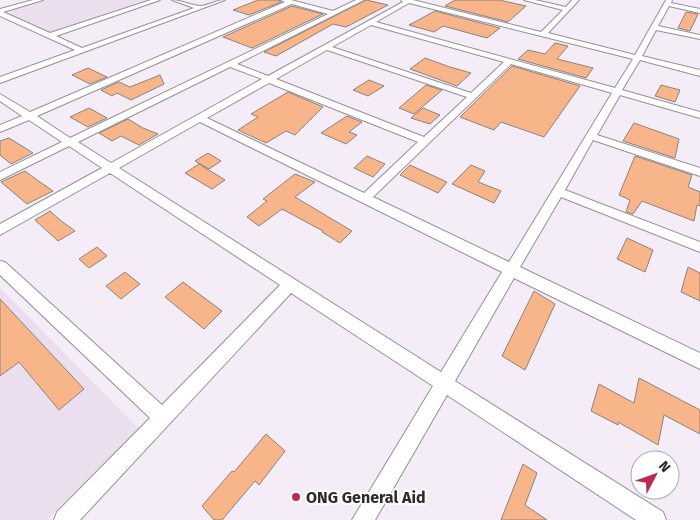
<svg xmlns="http://www.w3.org/2000/svg" width="700" height="520" viewBox="0 0 700 520" font-family="'Fira Sans',sans-serif">
<style>
.built{fill:#ebdfef}
.building{fill:#f7b589;stroke:#8d837c}
.lines{fill:none;stroke-linecap:round;stroke-linejoin:round}
.street-casing{stroke:#968f98;stroke-width:2}
.street{fill:#fff;fill-rule:evenodd}
.poi-dot{fill:#bb2b50;stroke:#fff;stroke-width:2}
.labels{text-anchor:middle;stroke-width:4;stroke-linejoin:round;paint-order:stroke}
.near-poi-label{font-size:16px;font-weight:bold;fill:#2d2a2e;stroke:#fff;text-anchor:start}
</style>
<rect width="100%" height="100%" fill="#f4ecf6"/>
<path class="built" d="M44,0h107l-100,33 -42,-19 4,-2 -3,-2z
M0,288l139,141 -92,91h-47z"/>
<path class="building" d="M258,0h21l2,2 -32,13 -16,-5z
M366,0l22,5 -42,22 -13,-3 -57,32 -12,-4z
M455,0h44l27,6 -18,16 -63,-16z
M292,6l31,8 -71,34 -29,-11z
M435,11l65,17 -13,10 -44,-12 -9,6 -25,-7z
M686,12l12,2 -8,17 -12,-3z
M555,43l13,3 -11,13 36,9 -7,10 -68,-19 10,-9 17,4z
M425,58l25,9 21,6 -14,13 -47,-17z
M512,66l68,20 -36,51 -43,-15 -7,8 -34,-13z
M88,68l19,9 -17,7 -18,-9z
M160,75l4,9 -33,16 -14,-7 -5,3 -11,-6 18,-8 11,5z
M369,80l15,6 -16,10 -15,-6z
M426,85l16,5 -28,24 -15,-6z
M661,85l19,5 -5,12 -20,-6z
M288,92l35,15 -28,28 -9,-4 -20,12 -28,-13 20,-13 -7,-3z
M89,108l18,10 -19,9 -18,-10z
M423,108l17,7 -10,9 -19,-6z
M347,116l15,6 -13,10 8,3 -11,9 -25,-11z
M128,119l15,9 15,6 -19,11 -18,-9 -9,5 -13,-8z
M634,123l45,16 -4,19 -52,-17z
M9,138l24,15 -22,11 -11,-9v-14z
M208,153l13,8 -12,8 -14,-8z
M367,156l18,8 -12,13 -19,-9z
M635,156l57,19 -4,12 12,5v14l-3,-1 -3,16 -52,-20 -9,13 -7,-2 4,-12 -11,-5z
M199,164l26,16 -13,9 -27,-16z
M410,165l37,17 -9,11 -38,-18z
M471,165l14,6 -7,11 23,9 -7,12 -42,-19z
M25,171l12,9 16,11 -26,13 -26,-22z
M295,174l20,8 -20,15 57,34 -12,12 -18,-11 1,-1 -41,-22 -23,17 -12,-9 20,-16 -4,-2z
M50,211l10,9 15,11 -17,10 -23,-21z
M627,238l26,12 -8,22 -28,-13z
M97,247l10,9 -18,12 -10,-9z
M688,267l12,6v28l-19,-9z
M125,272l15,12 -19,15 -15,-13z
M183,282l39,29 -18,18 -39,-32z
M534,291l21,13 -30,66 -23,-14z
M0,299l84,90 -25,21 -40,-48 -19,14z
M639,378l61,32v24l-36,-19 -6,30 -40,-23v3l-27,-14 8,-27 35,19z
M266,434l19,17 -26,34 -4,-4 -33,39h-8l-12,-14 30,-35 2,1z
M523,464l14,9 -12,32 22,15h-46z"/>
<g class="lines">
<defs>
<path id="street" d="M33,0h10l-40,12 47,21 101,-33h9l-104,36 26,12 112,-40 -22,-8c9,0 20,6 29,6 8,-1 15,-6 24,-6l-225,83v-6l75,-27 -75,-34v-7z
M281,0h10l42,11 23,-11h8l-127,64 31,12 135,-74 -2,-2h12l128,32 22,-22 -39,-10h11l31,7 6,-7h7l-31,33 87,22 31,-55h6l-1,3 29,6v4l-31,-7 -11,20 42,9v4l-44,-9 -14,26 58,14v6l-60,-16 -18,30 78,22v6l-80,-23 -23,40 103,33v8l-107,-36 -28,50 135,52v10l-139,-55 -41,70 180,86v16l-186,-91 -59,103 208,131 3,8h-30l-189,-125 -72,125h-23l81,-134 -142,-93 -211,227h-26l3,-8 93,-94 -150,-143v-14l5,1 157,143 118,-120 -170,-112 -110,62v-11l102,-56 -33,-22 -69,34v-8l62,-30 -33,-22 -29,12v-7l22,-9 -22,-15v-7l30,18 255,-110zM409,3l224,56 -18,29 -239,-66zM292,4l36,10 -258,124 -33,-22zM371,25l133,37 -33,31 -139,-46zM327,50l140,47 -43,40 -148,-58zM511,64l101,29 -103,169 -136,-65zM230,67l32,12 -151,84 -33,-21zM269,83l149,59 -54,51 -157,-75zM200,122l302,150 -61,100 -322,-204z"/>
</defs>
<use href="#street" class="street-casing"/>
<use href="#street" class="street"/>
</g>
<circle class="poi-dot" cx="296" cy="497" r="5"/>
<g class="labels">
<g class="near-poi-label">
<text x="306" y="503">ONG General Aid</text>
</g>
</g>
<g transform="translate(655 475) rotate(49)"><circle r="24" fill="#ffffff" stroke="#abaaab"/>
<path d="M0-4L9 19L0 12L-9 19Z" fill="#bb2b50"/>
<text y="-8" font-size="14" font-weight="bold" text-anchor="middle" fill="#2d2a2e">N</text>
</g>
</svg>
